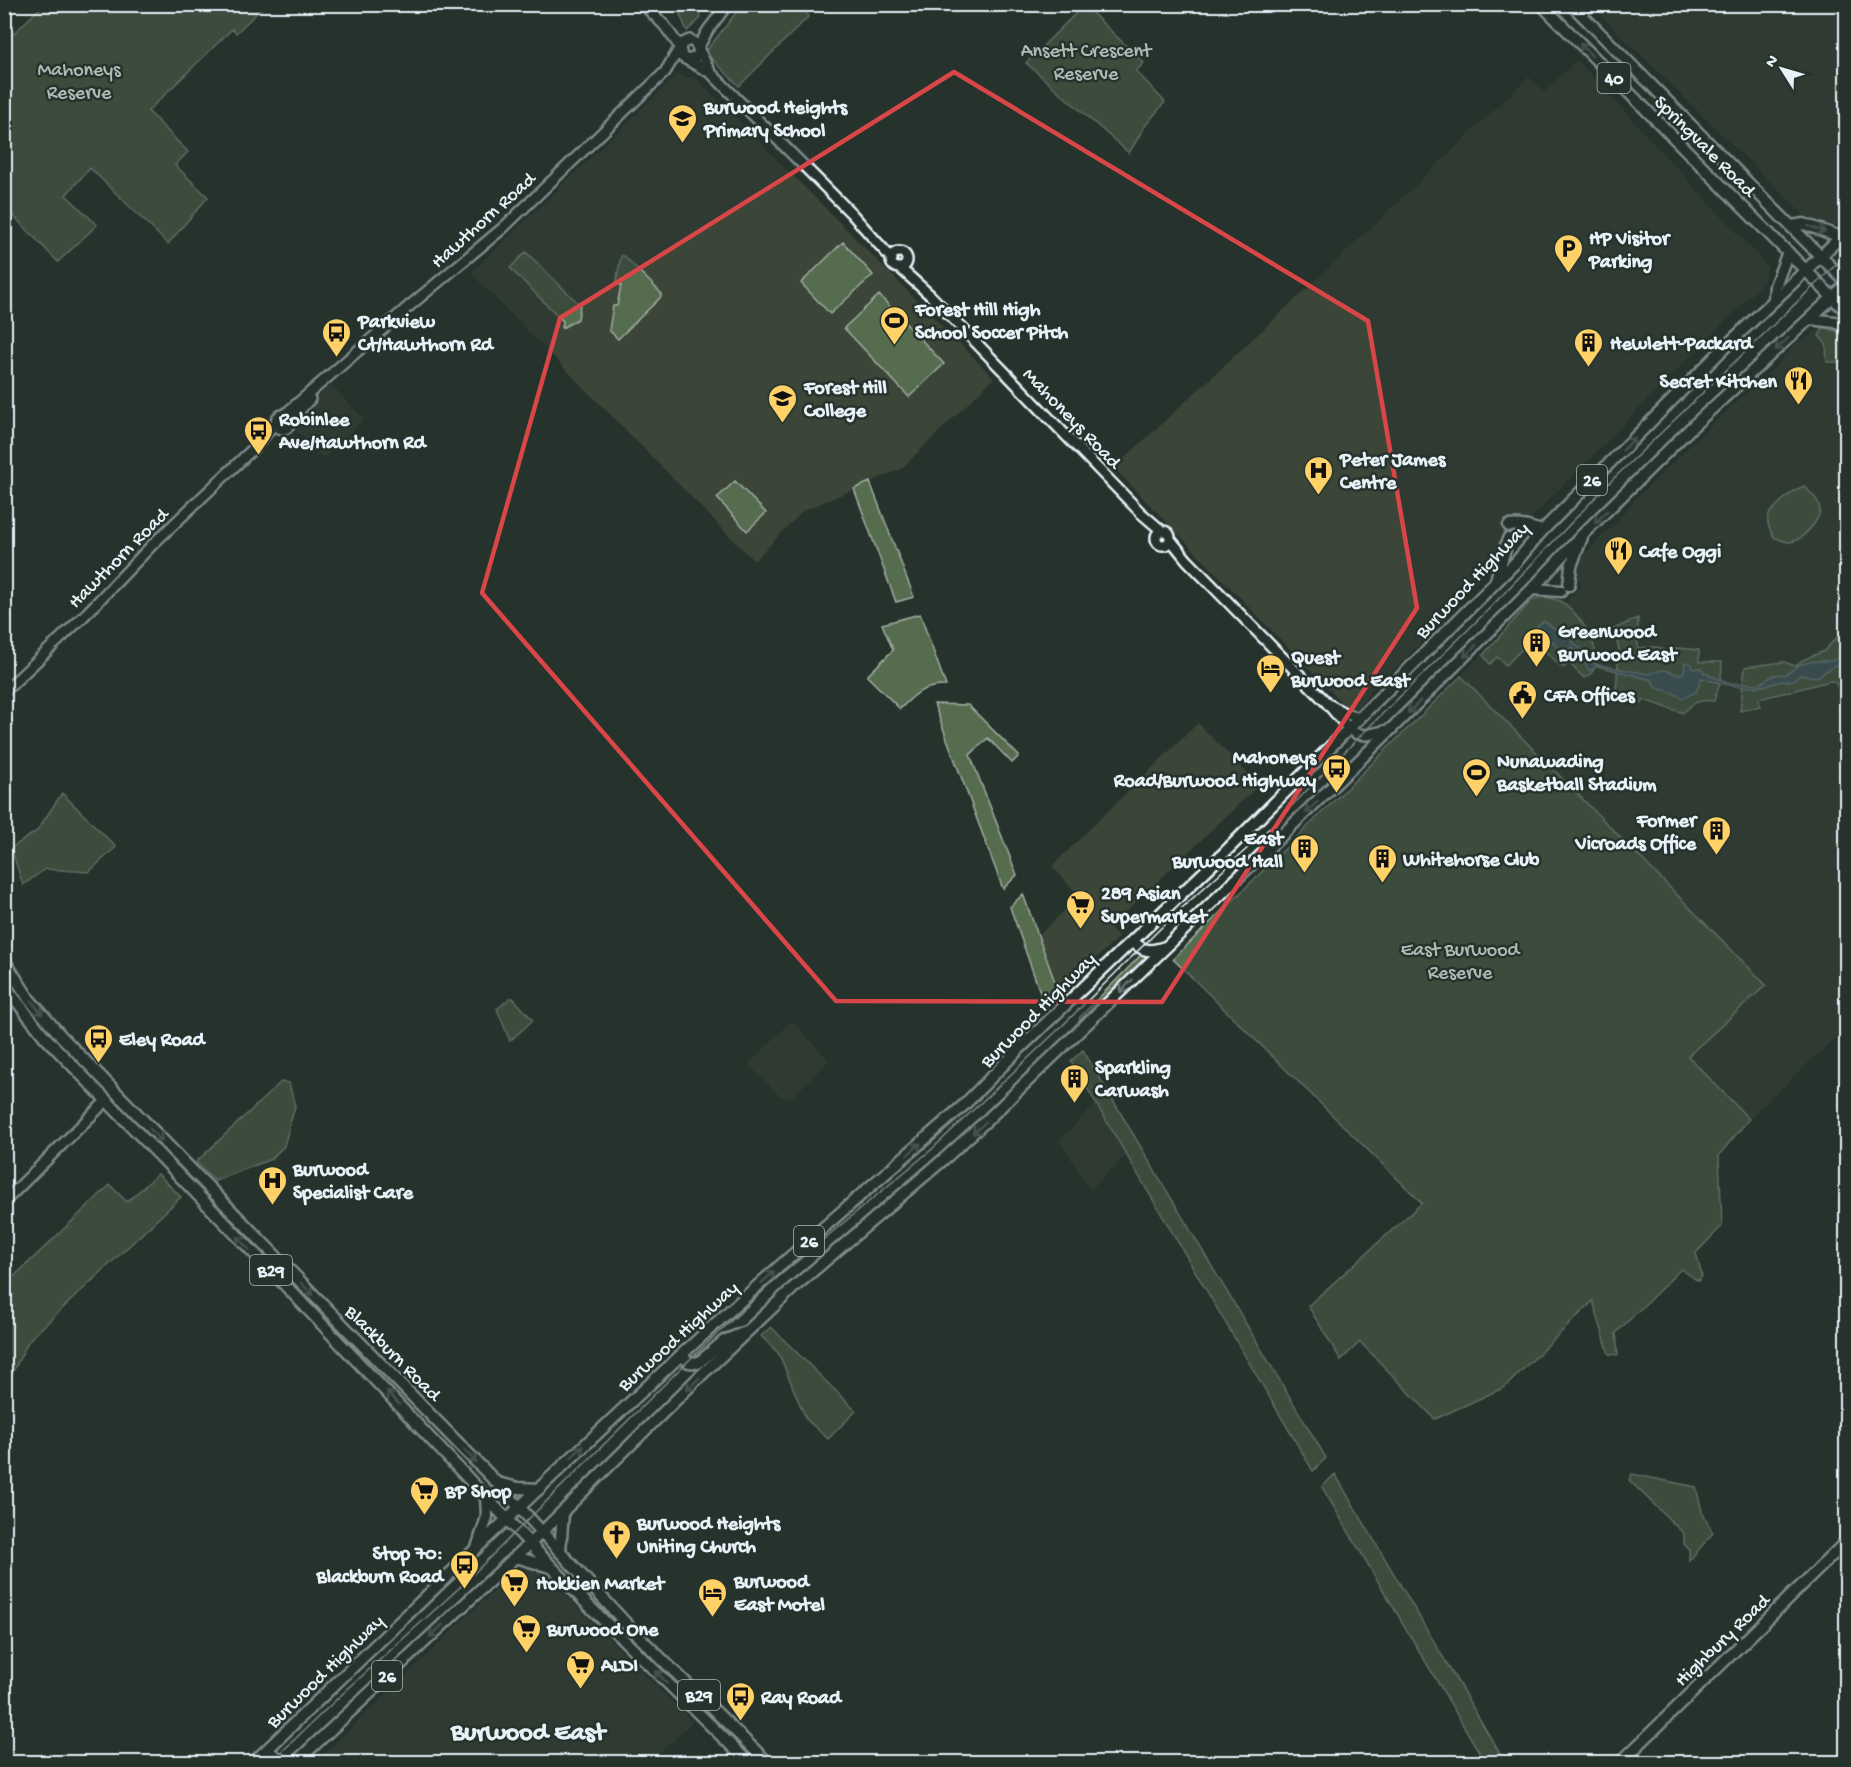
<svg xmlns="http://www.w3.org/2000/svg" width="1851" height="1767" viewBox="0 0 1851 1767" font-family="'Gochi Hand',sans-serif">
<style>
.built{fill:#3b4439}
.green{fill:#576c50;stroke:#a0aea4;stroke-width:1.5}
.water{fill:#4f6a75;stroke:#8ca0a9;stroke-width:1.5}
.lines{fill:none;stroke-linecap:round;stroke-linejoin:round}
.secondary-casing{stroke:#e8f1f8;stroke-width:14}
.primary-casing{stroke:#e8f1f8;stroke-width:15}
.trunk-casing{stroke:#e8f1f8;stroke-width:15}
.secondary{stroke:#26332d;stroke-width:9}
.primary{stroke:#26332d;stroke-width:10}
.trunk{stroke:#26332d;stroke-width:10}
.tram{stroke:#e8f1f8;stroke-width:1.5}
.oneway{stroke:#6a7674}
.marked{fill:none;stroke:#d94647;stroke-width:4.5;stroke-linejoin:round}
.labels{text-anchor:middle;stroke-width:5;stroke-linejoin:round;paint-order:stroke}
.shield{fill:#26332d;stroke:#aeb8bb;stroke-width:1.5}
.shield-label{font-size:18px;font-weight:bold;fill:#e8f1f8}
.park-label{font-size:20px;fill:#aebcb5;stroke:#26332d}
.poi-label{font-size:20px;font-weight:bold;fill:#e8f1f8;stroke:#26332d;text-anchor:start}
.street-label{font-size:20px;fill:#e8f1f8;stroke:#26332d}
.district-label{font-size:26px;font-weight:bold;fill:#e8f1f8;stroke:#26332d}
</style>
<rect width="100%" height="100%" fill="#26332d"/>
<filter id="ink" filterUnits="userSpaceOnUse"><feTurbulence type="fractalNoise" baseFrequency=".0167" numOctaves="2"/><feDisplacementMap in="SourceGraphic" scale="12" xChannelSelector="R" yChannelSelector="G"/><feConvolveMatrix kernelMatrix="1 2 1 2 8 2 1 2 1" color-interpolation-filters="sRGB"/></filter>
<g filter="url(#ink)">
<path class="built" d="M1595,5h251v212l-11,9 -27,-7 -216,-212z
M1577,60l190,206 -3,16 -261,264 -5,1 -9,19 -37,43 -54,57 -24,20 -10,15 -7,7h-10l-233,-240 214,-199 201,-192 15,15z
M678,74l20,6 296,298 -93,91 -98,42 -49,50 -283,-288z
M1823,328h4l19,7v692l-97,92 -62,-62 78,-72 -304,-309 73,-77 7,-2 9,1 14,6 17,-18 -5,-12 1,-8 8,-12 31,-31 19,-24 69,-67 67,-61 27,-29 8,-3 6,-6z
M331,385l33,34 -41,39 -31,-32 4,-7z
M1198,723l61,62 -149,142 9,10 -60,56 -21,-57 41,-40 -27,-30z
M792,1021l37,39 -38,38 -4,1 -8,-4 -31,-31z
M1096,1104l30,51 -36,35 -30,-50z
M521,1569h15l26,23 130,130 -42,40h-334l165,-159z"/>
<path class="green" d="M43,5h222l-29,28 -4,-4 -84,82 40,41 -13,13 33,32 -40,47 -78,-76 -24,27 31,30 -39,37 -53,-55v-165z
M676,5h20l5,13 -14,13z
M742,5h56l11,11 -70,70 -31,-31 -1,-5z
M1084,5l60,58 -8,8 29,31 -20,24 -16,27 -103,-90z
M843,242l30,33 -43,39 -29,-31z
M526,252l54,53 -2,14 -16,9 1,-7 -53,-53z
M621,256h3l37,37v4l-43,42 -9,-9 4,-24h4l4,-21 -5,-1z
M879,295l65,69 -35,33 -65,-69z
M1823,328h4l19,7v27h-19l-1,-18 -7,-8z
M735,481l31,32 -19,18 -30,-33z
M870,482l44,115 -18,5 -42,-113z
M1804,486c6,8 15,12 16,23 0,12 -20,34 -32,33 -4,-1 -10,-3 -14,-5 -12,-19 -6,-24 9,-37 7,-6 12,-11 21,-14z
M1541,597c6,1 13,1 19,4 19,9 55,64 24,77l-15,-15 -6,5 -31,-29 -26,26 -9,-8 -7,7 -7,-9 49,-55z
M920,614l26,72c-24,0 -30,7 -46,23l-33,-33 26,-26 -11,-26z
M1638,618v30l19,-1 10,4 11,-3 21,2v12h23l-1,18 -7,21c-14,-2 -21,1 -31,12l-39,-13 -2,4 -26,-13 3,-42 -5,-20z
M1846,628v73l-11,-19 -5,-1 -71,18 1,7 -20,5 5,-44 39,-5 11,4 8,-6 21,-9z
M1461,676l305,309 -78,71 61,63 -30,36 3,71 -26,27 6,23 -4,5 -17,-12 -65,64 2,22 -9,-1 -16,-53 -88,86 -70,32 -75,-77 -19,18 -33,-54 114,-103 -249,-244z
M934,704l34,1 51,51 -7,7 -24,-25 -18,17 47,120 -14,14z
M62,793l54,54 -27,25 -44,-3 -22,16 -12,-37 26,-17z
M1023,894l36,99 -18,2 -31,-88z
M1143,953l5,2 -5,6 -62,60 -2,-3z
M510,998h3l20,22 -23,21 -13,-32z
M1083,1050l243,408 -13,13 -242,-410z
M281,1082l8,1 6,23 -11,40 -13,13 -56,22 -19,-19z
M158,1174l23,23 -152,143 -24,48v-103l105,-100 17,17z
M771,1327l85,84 -28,28 -22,-20 -27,-65 -18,-18z
M1335,1474l170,288h-20l-163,-275z
M1632,1474l64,13 6,25 11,21 -24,28v-11l-5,-6v-10l-55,-54z"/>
<path class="water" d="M1544,621l14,10 16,5 -1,7 19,15 2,6 54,10c6,-1 10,-4 15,-4 7,-1 10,6 19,4l3,-5 -1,-6 4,-1 4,3 1,4 9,-1 2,5h4l2,3 21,7 29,1 14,-9 12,-1 13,-9 15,-4h18l14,-7v8l-12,4 -17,11 -17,-2c-7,8 -12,5 -21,7 -27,9 -52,4 -77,-4l-6,14 -13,6c-9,-6 -19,-7 -28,-11l-3,-7 -55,-14 -8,5 -6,-11 -11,-13 -8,5 -12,-11 -15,-5 -2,-3 1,-6z"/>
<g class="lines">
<defs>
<path id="secondary" d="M643,4l21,21 16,22
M698,48l10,-18 20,-26
M699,50l12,23
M689,60l8,-4 2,-6 -4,-7 -5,-3 -7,3 -3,4 2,10 29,16 140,140 41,46
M891 260a8 8 0 1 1 16 0a8 8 0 1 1-16 0Z
M900,268l30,27 211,218 21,18
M276 422a7 7 0 1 1 14 0a7 7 0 1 1-14 0Z
M283,416l124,-108 96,-80 162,-156 14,-23
M289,422l21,-23
M1156 538a7 7 0 1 1 14 0a7 7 0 1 1-14 0Z
M1170,539l17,21 139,142 23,27 8,5 10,1 25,-6
M4,692l79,-75 71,-74 101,-96 21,-25
M1330,705l14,8 15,5
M4,1202l102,-101"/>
<path id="primary" d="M4,960l25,39 32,37 436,447 134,146 136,133
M4,985l41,52 239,247 303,320 161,158
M497,1483l21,5 21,1
M478,1545l9,-28 -1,-21
M560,1552l3,-40
M516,1557l34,10
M1621,1762l225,-220"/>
<path id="trunk" d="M1541,4l305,307
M1571,4l275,278
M1792,226l12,-2 37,13
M1774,299l1,-13 13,-34
M1810,319l25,3 11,5
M1509,526c11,-2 22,2 33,5
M1496,580l12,-41
M1569,585l2,-19 11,-29
M1532,589l29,2
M1132,941c12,11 18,11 33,6
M681,1355l8,7 9,1 26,-22 19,-8
M267,1750l16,12
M254,1762c141,-135 281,-272 425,-405 93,-86 189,-168 284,-251l52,-53 207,-198 294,-293 26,-31 183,-184 121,-115
M296,1762l246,-230 153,-151 98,-93 151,-129 42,-38 383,-370 163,-162 51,-55 111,-109 152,-140"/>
</defs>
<use href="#secondary" class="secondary-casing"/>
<use href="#primary" class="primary-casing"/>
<use href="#trunk" class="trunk-casing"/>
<use href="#secondary" class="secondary"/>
<use href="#primary" class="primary"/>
<use href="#trunk" class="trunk"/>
<path class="tram" d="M271,1762l69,-66 119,-108 228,-226 90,-84 154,-128 131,-124 110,-109 101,-92 96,-98 118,-116 126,-132 233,-224"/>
</g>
<defs><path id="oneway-shaft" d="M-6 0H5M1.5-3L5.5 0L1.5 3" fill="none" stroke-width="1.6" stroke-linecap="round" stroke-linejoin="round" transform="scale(1.5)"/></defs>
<g class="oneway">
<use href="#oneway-shaft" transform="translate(1586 50) rotate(-135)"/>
<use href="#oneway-shaft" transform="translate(1817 229) rotate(18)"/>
<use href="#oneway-shaft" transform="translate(1782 344) rotate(138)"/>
<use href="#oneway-shaft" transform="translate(1629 444) rotate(-45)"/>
<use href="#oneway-shaft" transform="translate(1601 517) rotate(135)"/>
<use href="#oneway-shaft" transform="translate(1470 651) rotate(135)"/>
<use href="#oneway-shaft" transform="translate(1414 707) rotate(135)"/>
<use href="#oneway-shaft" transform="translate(1312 807) rotate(136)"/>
<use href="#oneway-shaft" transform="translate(1126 986) rotate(136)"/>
<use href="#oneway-shaft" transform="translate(37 1008) rotate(51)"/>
<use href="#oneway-shaft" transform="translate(979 1128) rotate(137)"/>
<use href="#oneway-shaft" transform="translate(156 1135) rotate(46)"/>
<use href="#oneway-shaft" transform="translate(914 1149) rotate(-42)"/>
<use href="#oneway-shaft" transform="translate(243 1243) rotate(-134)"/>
<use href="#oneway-shaft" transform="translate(768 1277) rotate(-42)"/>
<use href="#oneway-shaft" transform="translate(307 1289) rotate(46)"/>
<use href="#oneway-shaft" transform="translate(693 1384) rotate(136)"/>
<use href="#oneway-shaft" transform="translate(393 1398) rotate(-134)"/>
<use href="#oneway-shaft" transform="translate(577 1452) rotate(-44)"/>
<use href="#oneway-shaft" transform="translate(470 1456) rotate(46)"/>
<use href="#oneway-shaft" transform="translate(436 1631) rotate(138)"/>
<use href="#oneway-shaft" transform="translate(661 1677) rotate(-135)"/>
</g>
</g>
<path d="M0 0H1851V1767H0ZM954,72l414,249 49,287 -255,394 -326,-1 -354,-408 78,-275z" fill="#26332d" fill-opacity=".55" fill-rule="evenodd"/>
<path class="marked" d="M954,72l414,249 49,287 -255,394 -326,-1 -354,-408 78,-275z"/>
<defs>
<symbol id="school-pin" viewBox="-11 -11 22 30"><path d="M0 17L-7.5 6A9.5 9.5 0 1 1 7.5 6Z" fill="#ffd166" stroke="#26332d"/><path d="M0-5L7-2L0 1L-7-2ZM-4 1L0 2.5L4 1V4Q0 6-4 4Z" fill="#111"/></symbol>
<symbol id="parking-pin" viewBox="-11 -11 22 30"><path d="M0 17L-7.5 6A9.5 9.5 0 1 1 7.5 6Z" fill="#ffd166" stroke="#26332d"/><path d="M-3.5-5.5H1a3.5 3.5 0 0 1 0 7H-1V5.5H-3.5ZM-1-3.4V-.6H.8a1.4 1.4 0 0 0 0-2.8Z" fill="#111"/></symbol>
<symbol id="stadium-pin" viewBox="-11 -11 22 30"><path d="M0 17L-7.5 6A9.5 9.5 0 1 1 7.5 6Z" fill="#ffd166" stroke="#26332d"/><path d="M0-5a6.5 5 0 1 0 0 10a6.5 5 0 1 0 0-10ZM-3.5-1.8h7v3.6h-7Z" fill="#111"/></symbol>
<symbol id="bus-pin" viewBox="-11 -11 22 30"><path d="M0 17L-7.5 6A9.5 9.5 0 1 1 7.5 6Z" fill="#ffd166" stroke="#26332d"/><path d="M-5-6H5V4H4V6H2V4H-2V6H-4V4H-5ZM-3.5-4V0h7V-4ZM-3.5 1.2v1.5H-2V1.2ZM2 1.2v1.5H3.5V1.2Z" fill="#111"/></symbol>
<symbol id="building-pin" viewBox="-11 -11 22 30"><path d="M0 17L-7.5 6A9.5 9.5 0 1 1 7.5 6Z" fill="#ffd166" stroke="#26332d"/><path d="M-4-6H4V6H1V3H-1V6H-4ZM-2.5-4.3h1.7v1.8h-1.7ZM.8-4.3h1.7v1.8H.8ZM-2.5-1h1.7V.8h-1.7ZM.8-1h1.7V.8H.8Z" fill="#111"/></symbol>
<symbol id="restaurant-pin" viewBox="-11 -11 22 30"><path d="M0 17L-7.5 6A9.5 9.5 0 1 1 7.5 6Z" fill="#ffd166" stroke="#26332d"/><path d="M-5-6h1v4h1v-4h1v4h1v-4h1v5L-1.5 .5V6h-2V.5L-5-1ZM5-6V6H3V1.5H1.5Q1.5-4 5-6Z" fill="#111"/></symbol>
<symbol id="hospital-pin" viewBox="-11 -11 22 30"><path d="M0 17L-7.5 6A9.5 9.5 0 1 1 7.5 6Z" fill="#ffd166" stroke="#26332d"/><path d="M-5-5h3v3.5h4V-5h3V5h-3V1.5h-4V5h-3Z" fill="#111"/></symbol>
<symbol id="hotel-pin" viewBox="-11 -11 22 30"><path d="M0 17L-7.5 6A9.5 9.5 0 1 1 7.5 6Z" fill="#ffd166" stroke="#26332d"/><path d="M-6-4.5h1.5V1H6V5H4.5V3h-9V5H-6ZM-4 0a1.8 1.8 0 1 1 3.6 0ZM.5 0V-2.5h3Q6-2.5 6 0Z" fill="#111"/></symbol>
<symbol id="civic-pin" viewBox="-11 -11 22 30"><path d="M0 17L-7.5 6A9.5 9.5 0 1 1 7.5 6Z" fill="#ffd166" stroke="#26332d"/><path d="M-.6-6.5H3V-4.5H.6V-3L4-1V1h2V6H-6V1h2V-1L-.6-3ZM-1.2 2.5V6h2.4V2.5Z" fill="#111"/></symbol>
<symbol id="supermarket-pin" viewBox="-11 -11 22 30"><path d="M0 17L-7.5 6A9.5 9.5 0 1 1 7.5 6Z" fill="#ffd166" stroke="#26332d"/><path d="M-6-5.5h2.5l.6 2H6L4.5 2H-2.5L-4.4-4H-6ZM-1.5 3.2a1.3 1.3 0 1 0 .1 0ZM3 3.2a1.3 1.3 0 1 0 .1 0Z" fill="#111"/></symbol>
<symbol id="church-pin" viewBox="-11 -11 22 30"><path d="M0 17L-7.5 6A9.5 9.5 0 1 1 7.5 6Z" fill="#ffd166" stroke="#26332d"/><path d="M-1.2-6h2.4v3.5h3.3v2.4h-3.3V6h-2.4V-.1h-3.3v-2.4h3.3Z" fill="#111"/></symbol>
</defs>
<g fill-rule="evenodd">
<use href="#school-pin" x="666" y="102" width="33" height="45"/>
<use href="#parking-pin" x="1552" y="232" width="33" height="45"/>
<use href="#stadium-pin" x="878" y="304" width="33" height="45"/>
<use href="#bus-pin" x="320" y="316" width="33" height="45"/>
<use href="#building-pin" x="1572" y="326" width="33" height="45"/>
<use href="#restaurant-pin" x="1782" y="364" width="33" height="45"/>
<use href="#school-pin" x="766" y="382" width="33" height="45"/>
<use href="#bus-pin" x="242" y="414" width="33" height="45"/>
<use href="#hospital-pin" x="1302" y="454" width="33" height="45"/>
<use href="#restaurant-pin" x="1602" y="534" width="33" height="45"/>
<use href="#building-pin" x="1520" y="626" width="33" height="45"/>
<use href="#hotel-pin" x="1254" y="652" width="33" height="45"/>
<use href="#civic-pin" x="1506" y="678" width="33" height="45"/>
<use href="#bus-pin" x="1320" y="752" width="33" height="45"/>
<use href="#stadium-pin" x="1460" y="756" width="33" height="45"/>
<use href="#building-pin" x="1700" y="814" width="33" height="45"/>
<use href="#building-pin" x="1288" y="832" width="33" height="45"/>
<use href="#building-pin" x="1366" y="842" width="33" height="45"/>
<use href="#supermarket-pin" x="1064" y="888" width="33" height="45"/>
<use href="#bus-pin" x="82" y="1022" width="33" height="45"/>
<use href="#building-pin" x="1058" y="1062" width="33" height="45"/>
<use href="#hospital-pin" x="256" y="1164" width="33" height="45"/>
<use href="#supermarket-pin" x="408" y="1474" width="33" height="45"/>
<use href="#church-pin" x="600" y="1518" width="33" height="45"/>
<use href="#bus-pin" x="448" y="1548" width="33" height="45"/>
<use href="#supermarket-pin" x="498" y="1566" width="33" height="45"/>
<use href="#hotel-pin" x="696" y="1576" width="33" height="45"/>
<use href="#supermarket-pin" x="510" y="1612" width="33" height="45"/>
<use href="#supermarket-pin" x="564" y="1648" width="33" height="45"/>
<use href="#bus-pin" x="724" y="1680" width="33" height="45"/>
</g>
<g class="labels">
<g class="shield">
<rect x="1597.5" y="63" width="33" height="30" rx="4.5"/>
<rect x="1577" y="465" width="30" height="30" rx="4.5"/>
<rect x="794" y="1226" width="30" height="30" rx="4.5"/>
<rect x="250" y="1255" width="42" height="30" rx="4.5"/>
<rect x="372" y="1661" width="30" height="30" rx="4.5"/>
<rect x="678" y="1680" width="42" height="30" rx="4.5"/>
</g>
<g class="shield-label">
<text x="1614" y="84">40</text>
<text x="1592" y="486">26</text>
<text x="809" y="1247">26</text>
<text x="271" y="1276">B29</text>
<text x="387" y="1682">26</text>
<text x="699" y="1701">B29</text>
</g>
<g class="park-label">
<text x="1086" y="56">Ansett Crescent<tspan x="1086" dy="23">Reserve</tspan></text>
<text x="79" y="75">Mahoneys<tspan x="79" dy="23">Reserve</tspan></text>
<text x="1460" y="955">East Burwood<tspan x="1460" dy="23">Reserve</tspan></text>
</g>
<g class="poi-label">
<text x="704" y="113">Burwood Heights<tspan x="704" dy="23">Primary School</tspan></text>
<text x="1589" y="244">HP Visitor<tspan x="1589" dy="23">Parking</tspan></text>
<text x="915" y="315">Forest Hill High<tspan x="915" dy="23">School Soccer Pitch</tspan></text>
<text x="358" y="327">Parkview<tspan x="358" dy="23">Ct/Hawthorn Rd</tspan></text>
<text x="1610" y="349">Hewlett-Packard</text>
<text x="1777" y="387" text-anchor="end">Secret Kitchen</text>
<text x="804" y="393">Forest Hill<tspan x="804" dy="23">College</tspan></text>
<text x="279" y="425">Robinlee<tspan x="279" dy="23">Ave/Hawthorn Rd</tspan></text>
<text x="1340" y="465">Peter James<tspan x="1340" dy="23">Centre</tspan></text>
<text x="1639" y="557">Cafe Oggi</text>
<text x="1558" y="637">Greenwood<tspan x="1558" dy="23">Burwood East</tspan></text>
<text x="1291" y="663">Quest<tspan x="1291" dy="23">Burwood East</tspan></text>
<text x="1544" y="701">CFA Offices</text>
<text x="1316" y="763" text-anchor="end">Mahoneys<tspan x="1316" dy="23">Road/Burwood Highway</tspan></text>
<text x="1497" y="767">Nunawading<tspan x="1497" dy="23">Basketball Stadium</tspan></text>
<text x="1696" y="826" text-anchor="end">Former<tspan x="1696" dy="23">Vicroads Office</tspan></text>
<text x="1283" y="844" text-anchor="end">East<tspan x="1283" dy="23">Burwood Hall</tspan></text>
<text x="1403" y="865">Whitehorse Club</text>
<text x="1101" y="899">289 Asian<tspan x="1101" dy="23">Supermarket</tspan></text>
<text x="119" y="1045">Eley Road</text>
<text x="1095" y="1073">Sparkling<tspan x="1095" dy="23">Carwash</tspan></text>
<text x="293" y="1175">Burwood<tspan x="293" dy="23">Specialist Care</tspan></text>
<text x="445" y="1497">BP Shop</text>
<text x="637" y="1529">Burwood Heights<tspan x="637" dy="23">Uniting Church</tspan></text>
<text x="443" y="1559" text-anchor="end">Stop 70:<tspan x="443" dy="23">Blackburn Road</tspan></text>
<text x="734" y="1587">Burwood<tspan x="734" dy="23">East Motel</tspan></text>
<text x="536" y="1589">Hokkien Market</text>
<text x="547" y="1635">Burwood One</text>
<text x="601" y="1671">ALDI</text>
<text x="761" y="1703">Ray Road</text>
</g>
<g class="street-label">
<text transform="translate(1706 145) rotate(45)" y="7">Springvale Road</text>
<text transform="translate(482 219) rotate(-42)" y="7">Hawthorn Road</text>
<text transform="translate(1073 417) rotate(46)" y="7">Mahoneys Road</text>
<text transform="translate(117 557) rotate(-45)" y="7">Hawthorn Road</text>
<text transform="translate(1471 579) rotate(-46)" y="7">Burwood Highway</text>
<text transform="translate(1037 1009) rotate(-45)" y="7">Burwood Highway</text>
<text transform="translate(677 1335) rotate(-42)" y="7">Burwood Highway</text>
<text transform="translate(394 1352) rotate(45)" y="7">Blackburn Road</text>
<text transform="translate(1721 1639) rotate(-44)" y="7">Highbury Road</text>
<text transform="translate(324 1670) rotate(-44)" y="7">Burwood Highway</text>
</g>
<g class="district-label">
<text x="528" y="1739">Burwood East</text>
</g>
</g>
<rect width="1851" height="1767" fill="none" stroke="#26332d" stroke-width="24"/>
<rect x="12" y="12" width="1827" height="1743" fill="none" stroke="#e8f1f8" stroke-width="2" filter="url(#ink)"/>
<g transform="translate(1782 69) rotate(307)" stroke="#26332d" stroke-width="4.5" paint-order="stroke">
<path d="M0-4.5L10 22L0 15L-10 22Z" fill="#e8f1f8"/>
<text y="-9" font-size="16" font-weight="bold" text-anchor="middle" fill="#e8f1f8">N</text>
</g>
</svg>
